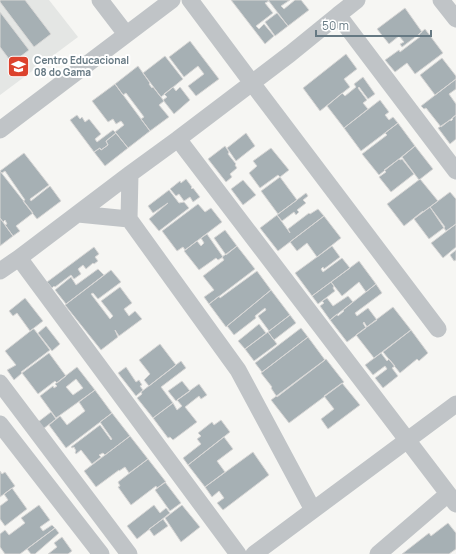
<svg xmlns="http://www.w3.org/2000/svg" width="456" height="554" viewBox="0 0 456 554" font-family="Manrope,sans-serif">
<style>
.built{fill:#e4e6e4}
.building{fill:#a6b0b4;stroke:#d8d7d6;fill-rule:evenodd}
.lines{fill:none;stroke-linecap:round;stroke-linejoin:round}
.minor{stroke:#c0c4c7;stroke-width:17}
.labels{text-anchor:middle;stroke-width:4;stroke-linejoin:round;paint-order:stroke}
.poi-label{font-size:10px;font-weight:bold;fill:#667983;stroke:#fff;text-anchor:start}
</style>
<rect width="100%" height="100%" fill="#f6f6f3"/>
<path class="built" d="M0,0h49l29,37 -78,58z"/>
<path class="building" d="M0,0h25l26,34 -17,13 -34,-45z
M231,0h37l1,1 -4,2 8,10 -17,13 3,3 5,-5 10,12 -9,8z
M268,0h22l-9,6 3,3 11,-9h6l8,10 -21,16z
M405,8l17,24 -20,15 -2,-3 4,-2 -5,-6 -10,8 -12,-15z
M0,12l29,38 -17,13 -12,-16z
M277,13l11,13 -13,10 -10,-14z
M425,29l18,24 -28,21 -8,-11 -12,9 -10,-12 14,-10 1,2 21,-16 -2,-2z
M190,41l29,38 -23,17 -8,-10 16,-12 -6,-8 -14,11 -15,-20z
M346,54l11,15 -13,10 6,8 -30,24 -17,-23z
M165,56l18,23 -22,18 -18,-24z
M442,58l14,18v3l-21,16 -15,-20z
M138,66l12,17 -1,1 3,4 1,-1 11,14 -5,4 10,12 -19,14 -9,-12 3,-2 -18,-24 -3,2 -8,-11z
M363,77l12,17 -7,5 -9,-12 -1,1 9,12 -4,3 5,6 -24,19 -17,-22 15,-13 3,3 11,-9 -2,-3z
M456,79v10l-7,5 7,10v11l-15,12 -15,-19 -2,1 -3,-3z
M115,84l35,47 -22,17 -13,-16 9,-7 -3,-4 -5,3 -3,-5 -5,3 -16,-21z
M173,87l3,4 4,-4 10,13 -16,14 -11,-14 4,-3 -3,-3z
M380,100l9,12 -4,3 4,5 4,-3 5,6 -37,28 -17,-23z
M77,115l3,4 2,-2 3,5 4,-3 12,15 -6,5 2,3 16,-12 3,3 -10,8 2,4 -7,5 -1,-2 -6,4 -24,-32z
M456,115v24l-6,5 -12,-16 12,-8 1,1 2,-2 -1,-1z
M398,123l17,23 -36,29 -17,-21 25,-19 -2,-2z
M116,133l12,15 -23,18 -11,-14 6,-4 1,2 7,-5 -2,-4z
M246,133l9,13 -19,15 -9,-13z
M225,146l4,6 -1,2 8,10 -1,1 2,3 -7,6 2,3 -6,5 -18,-23z
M415,146l18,23 -14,11 -17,-23z
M271,148l18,22 -9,7 -2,-2 -18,13 -11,-15 8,-7 -4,-5z
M24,153l25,32 -19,14 1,2 19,-15 11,15 -24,18 -14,-18 2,-1 -20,-29 -3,2 -2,-2z
M399,159l1,1 2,-1 12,15 -23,18 -12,-15 7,-5 -2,-2z
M0,171l33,42 -17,13 4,5 -7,5 -8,-11 2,-1 -2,-4 -2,2 -3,-4z
M280,177l17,23 -19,14 -17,-23z
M186,179l6,8 -1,1 1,1 1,-1 7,9 -7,5 -3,-5 -6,4 -5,-7 -3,2 -6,-7 10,-8 1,2z
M420,179l18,22 -15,11v-1l-19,15 -17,-22z
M243,180l13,15 -13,10 -12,-16z
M169,190l10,13 5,-1 5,6 -30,23 -10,-12 19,-16 -15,10 -5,-7z
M450,192l6,7v25l-10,7 -16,-24z
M306,193l2,3 -5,4 3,3 -9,7 2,2 -3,3 -2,-3 -12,9 -5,-6z
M198,204l7,8 6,-4 11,14 -37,28 -2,-3 -6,4 -15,-20z
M430,207l15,20 -16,12 -15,-20z
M318,209l6,7 -46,35 -18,-23 17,-13 13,18 -2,-4 21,-16 1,1z
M324,216l17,22 -24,19 -10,-14 -10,8 -7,-9z
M0,218l13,18 -13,10z
M456,224v23l-13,11 -12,-15z
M225,230l12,16 -11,9 -12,-17z
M207,234l16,23 -5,3 -2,-2 -17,12 -15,-19 13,-10 4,5 3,-3 -3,-5z
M237,246l18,23 -46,35 -5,-7 10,-7 -11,-14 21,-16 -2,-3z
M332,246l8,11 -16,12 -1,-2 -2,2 2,3 19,-14 8,10 -38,28 -17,-23z
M94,247l5,7 -4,3 3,4 -4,3 -1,-1 -7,6 -3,-4 -5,4 3,5 -7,5 -3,-4 -16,12 -1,-1 -2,2 -5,-6z
M456,250v10l-2,1 -4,-6z
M359,261l17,23 -10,8 -7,-10 -17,14 -11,-14z
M98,269l6,6 -38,29 -11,-14 16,-13 5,8z
M111,270l10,12 -23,17 -5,-6 -2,1 19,25 3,-3 -12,-15 19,-14 12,16 -8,6 5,7 6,-5 7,8 -23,17 -4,-6 3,7 -17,13 -36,-45z
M257,271l14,19 -45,37 -17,-23 10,-8 1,2z
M331,282l3,4 -1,2 2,3 -17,13 -6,-8z
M376,284l6,9 -27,20 2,3 11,-8 9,12 -10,7 -3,-5 -1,1 3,5 -19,14 -17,-22 7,-6 1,2 6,-5 -1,-1z
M271,290l19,25 -21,16 -11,-15 8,-6 -1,-2 -10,8 1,2 -22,17 -7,-9z
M348,296l5,6 -23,18 -10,-14 4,-3 -2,-2 5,-3 6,8z
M25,298l18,23 -13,10 -13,-18 -4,3 -4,-5z
M393,307l18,23 -37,28 -18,-23z
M290,315l6,8 -22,17 -6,-8z
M259,324l7,9 -21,16 -7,-8z
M46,326l14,18 -8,7 -14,-18z
M301,328l7,9 -46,35 -7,-9z
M33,329h1l16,21 -29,22 1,1 -8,7 -7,-10 9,-5 -11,-14z
M411,330l17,23 -9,8 -2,-2 -17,14 -17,-21z
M268,332l9,12 -23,17 -9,-12z
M308,337l17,23 -48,37 -6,-9 1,-1 -11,-14z
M160,344l16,21 -27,21 -5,-6 6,-6 -11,-14z
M49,353l17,23 -9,7 -2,-2 -17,13 -16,-21z
M381,353l6,8 2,-2 6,7 -3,2 6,8 -15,12 -8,-10 12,-9 -2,-3 -12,9 -8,-10z
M326,359l18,23 -55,41 -18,-23z
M181,361l5,7 -25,19 12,16 -20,15 -16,-20 5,-4 -1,-2z
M77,367l18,23 -39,28 -16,-22 13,-10 1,2 3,-2 -2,-2zM76,379l7,9 -10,7 -7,-8z
M126,367l10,15 3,-2 3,5 -2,1 3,4 -7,6 -18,-23z
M182,381l8,10 -14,10 -8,-10z
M342,383l18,22 -32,24 -7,-10 13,-10 -10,-13z
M199,384l8,11 -6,4 -2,-3 -14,11 12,15 -24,18 -3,-3 -2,1 -15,-20 20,-15 4,7 5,-4 -5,-6z
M95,390l17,23 -46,35 -17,-23 11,-9 7,9 18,-14 -6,-9z
M51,412l5,7 -13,10 -5,-7z
M112,413l18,23 -25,19 -2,-2 -4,2 2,2 -9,7 -11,-14 -5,4 -1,-2 1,-1 -2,-4 -2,1 -1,-1 29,-22 11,15 1,-1 -12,-17z
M221,420l9,12 -42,33 -5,-7 18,-14 -4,-5 4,-3 -3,-3 14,-11 2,3z
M130,436l18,23 -19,14 -4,-6 -6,4v-1l-23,17 -12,-16z
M224,437l9,12 -16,12 8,11 -20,15 -17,-22z
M253,452l16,23 -46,35 -6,-7 7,-5 -5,-7 -7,6 -7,-10z
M148,459l18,23 -9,6 -1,-2 -25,19 -13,-18 2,-1 -2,-4z
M0,471l2,3 3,-2 10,14 -15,11z
M165,482l16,21 -11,8 -15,-21z
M12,488l15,21 -22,17 -5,-7v-13l8,-6 -4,-6z
M39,505l11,15 -10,7 3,4 9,-6 3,3 -35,26h-15l-5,-7v-13l5,-4 4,5 16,-12 -4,-5z
M154,505l6,8 6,-5 4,5 -33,26 -10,-13z
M182,505l18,22 -19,15 -16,-24z
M163,519l5,7 -14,10 -5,-7z
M448,523l8,10v16l-7,5h-47l27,-21 2,3z
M55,528l4,5 -24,21h-4l-4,-5z
M62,537l10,14 -4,3h-20l9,-7 -3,-4z"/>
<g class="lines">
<path class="minor" d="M100,0l26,34
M190,0l62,83 186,246
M357,0l-19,15 118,156
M441,0l15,19
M0,130l172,-130
M178,139l112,-85 48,-39
M130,174l-1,45 109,151 75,140
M78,214l51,5
M19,258l111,-84 48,-35 278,365
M0,271l19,-13 219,296
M0,383l129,171
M0,424l101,130
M254,554l202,-150
M378,554l70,-60"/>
</g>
<defs>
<symbol id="school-square" viewBox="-11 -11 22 22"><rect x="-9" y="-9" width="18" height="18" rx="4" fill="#dc422d" stroke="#fff"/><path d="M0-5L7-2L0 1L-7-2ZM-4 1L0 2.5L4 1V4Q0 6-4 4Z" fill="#fff"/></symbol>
</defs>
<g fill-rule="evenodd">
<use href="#school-square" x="6" y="54" width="25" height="25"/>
</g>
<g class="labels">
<g class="poi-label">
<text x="34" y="64">Centro Educacional<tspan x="34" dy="12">08 do Gama</tspan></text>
</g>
</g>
<path d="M316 30v6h115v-6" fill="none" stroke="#667983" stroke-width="2"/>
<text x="322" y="30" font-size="12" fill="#667983" stroke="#ffffff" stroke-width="3" paint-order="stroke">50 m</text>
</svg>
